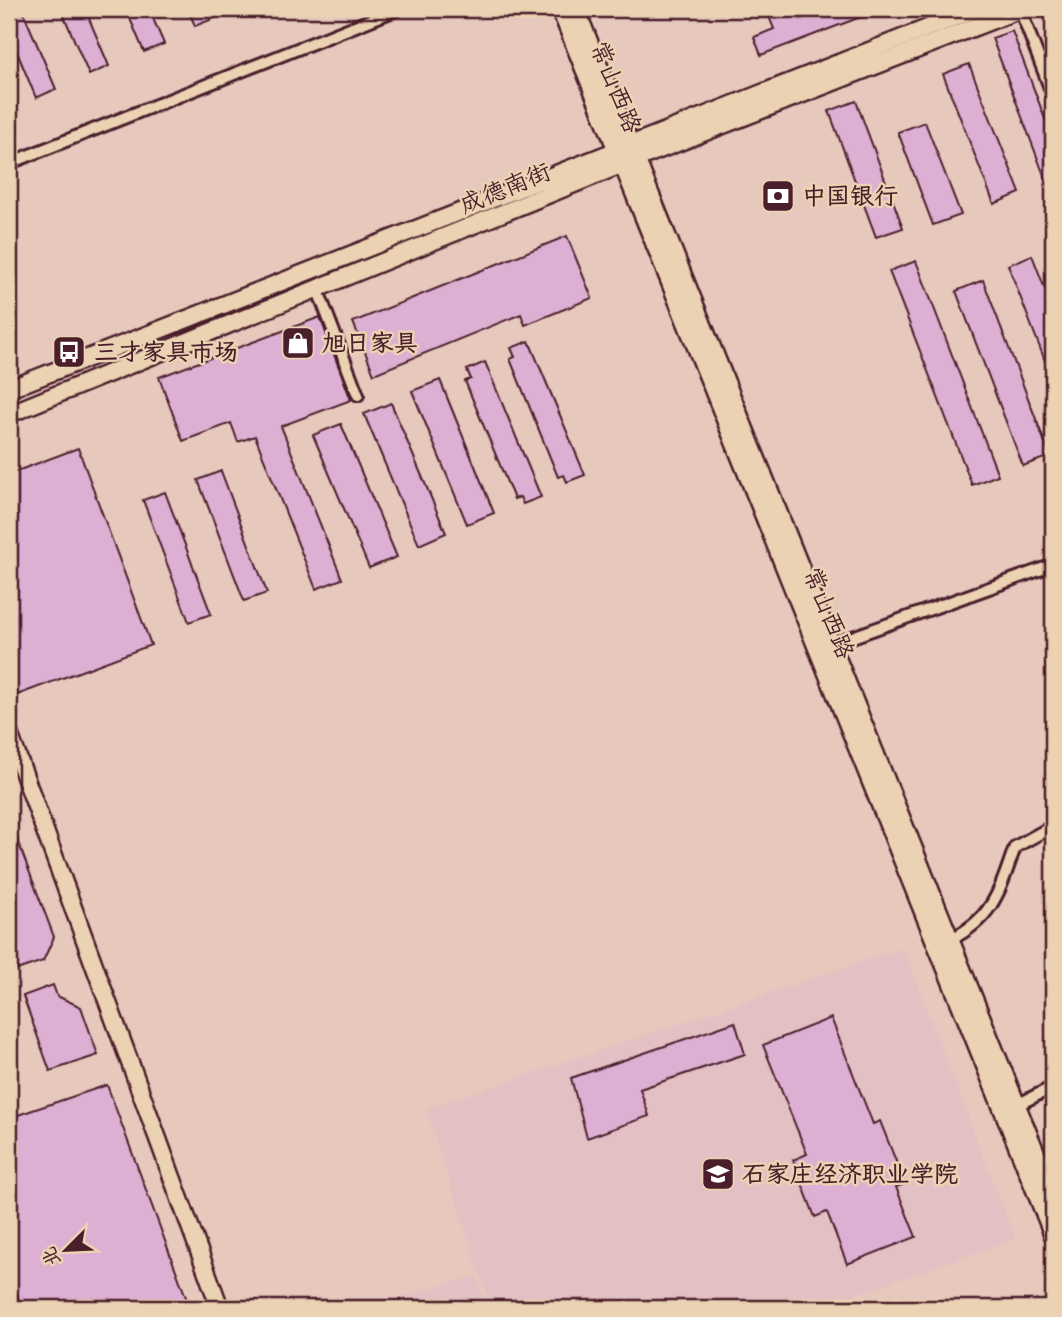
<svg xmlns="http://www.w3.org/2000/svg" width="1062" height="1317" viewBox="0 0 1062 1317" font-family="Delius,'LXGW WenKai TC',sans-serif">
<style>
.built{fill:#e3c0c4}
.building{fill:#dcafd3;stroke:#4a1f2b;stroke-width:2}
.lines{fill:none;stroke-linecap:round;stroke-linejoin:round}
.street-casing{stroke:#4a1f2b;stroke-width:16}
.secondary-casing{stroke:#4a1f2b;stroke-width:21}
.street{stroke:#ebd2b3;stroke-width:10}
.secondary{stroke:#ebd2b3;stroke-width:16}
.labels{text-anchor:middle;stroke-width:5;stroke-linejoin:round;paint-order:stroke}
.street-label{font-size:24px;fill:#4a1f2b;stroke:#ebd2b3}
.poi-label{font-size:24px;font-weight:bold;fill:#4a1f2b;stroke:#ebd2b3;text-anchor:start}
</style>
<rect width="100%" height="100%" fill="#e6c8bd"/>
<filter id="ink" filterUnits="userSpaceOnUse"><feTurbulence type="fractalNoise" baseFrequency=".0143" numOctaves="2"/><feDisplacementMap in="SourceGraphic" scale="14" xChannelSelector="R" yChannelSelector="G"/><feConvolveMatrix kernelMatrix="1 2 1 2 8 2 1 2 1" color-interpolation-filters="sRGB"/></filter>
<g filter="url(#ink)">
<path class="built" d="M903,948l112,291 -198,69h-326l-65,-199z
M476,1276l10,32h-128z"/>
<path class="building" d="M9,9h13l34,80 -20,9 -27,-65z
M61,9h24l24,57 -20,9z
M126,9h23l15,35 -20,8z
M188,9h23l4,9 -20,8z
M766,9h31l4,10 27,-10 51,1 -118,45 -7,-18 20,-8z
M1012,31l41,109v59l-61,-161z
M969,64l51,129 -26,11 -51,-130z
M856,101l47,127 -27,9 -47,-126z
M925,122l36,93 -28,10 -35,-93z
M567,236l25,62 -67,27 -4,-11 -147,60 -21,-52z
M1032,255l21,55 -1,69 -44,-114z
M916,261l82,214 -26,10 -83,-214z
M983,280l67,176 -27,10 -67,-175z
M320,317l31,83 -70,26 61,153 -26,10 -61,-153 -17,6 -7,-19 -48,18 -24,-64z
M529,341l56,134 -18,7 -3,-7 -6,2 -48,-118 5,-2 -4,-9z
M485,362l56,135 -18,7 -3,-7 -6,2 -49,-118 6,-2 -4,-9z
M440,380l54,133 -27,11 -55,-133z
M391,403l55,130 -27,12 -55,-131z
M341,424l56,133 -28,11 -56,-133z
M78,448l73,197 -142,53v-224z
M221,471l46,122 -23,8 -46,-121z
M165,492l46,122 -22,8 -46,-122z
M9,818l45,119 -11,24 -26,9 -8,-21z
M53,985l4,11 24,11 17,48 -48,16 -27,-75z
M831,1018l42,106 7,-3 25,63 -9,3 20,50 -69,27 -20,-52 -12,5 -22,-57 14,-6 -44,-109z
M735,1022l10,32 -105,35 9,27 -62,22 -16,-60z
M107,1085l83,223h-169l-12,-37v-153z"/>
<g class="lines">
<defs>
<path id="street" d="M1020,9l33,87
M10,163l388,-154
M317,288l41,107
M833,644l220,-79
M951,939c43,-21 49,-50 64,-92l38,-21
M1017,1105l36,-18"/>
<path id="secondary" d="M560,9l493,1226
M576,9l477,1186
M9,389l967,-380
M9,414l614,-250 398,-155
M9,733l211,575"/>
</defs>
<use href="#street" class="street-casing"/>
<use href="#secondary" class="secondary-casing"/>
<use href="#street" class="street"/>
<use href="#secondary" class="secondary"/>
</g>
</g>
<defs>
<symbol id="bank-square" viewBox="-11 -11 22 22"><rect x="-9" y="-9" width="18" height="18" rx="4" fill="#4a1f2b" stroke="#ebd2b3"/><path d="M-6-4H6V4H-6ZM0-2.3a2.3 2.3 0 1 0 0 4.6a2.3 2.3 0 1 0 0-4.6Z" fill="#fff"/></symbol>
<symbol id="shop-square" viewBox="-11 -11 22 22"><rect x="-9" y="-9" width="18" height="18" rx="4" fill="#4a1f2b" stroke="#ebd2b3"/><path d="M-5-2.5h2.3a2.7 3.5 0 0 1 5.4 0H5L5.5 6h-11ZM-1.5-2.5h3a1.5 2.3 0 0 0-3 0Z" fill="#fff"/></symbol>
<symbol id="bus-square" viewBox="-11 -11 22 22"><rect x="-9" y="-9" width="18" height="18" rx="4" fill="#4a1f2b" stroke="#ebd2b3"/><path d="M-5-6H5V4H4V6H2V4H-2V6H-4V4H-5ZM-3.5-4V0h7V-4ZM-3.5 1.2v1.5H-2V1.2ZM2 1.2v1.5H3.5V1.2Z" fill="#fff"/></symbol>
<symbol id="university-square" viewBox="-11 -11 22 22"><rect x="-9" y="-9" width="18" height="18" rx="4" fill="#4a1f2b" stroke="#ebd2b3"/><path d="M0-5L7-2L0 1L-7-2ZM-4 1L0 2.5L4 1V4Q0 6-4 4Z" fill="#fff"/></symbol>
</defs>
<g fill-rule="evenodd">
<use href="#bank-square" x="759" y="177" width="38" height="38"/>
<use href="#shop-square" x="279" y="324" width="38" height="38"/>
<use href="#bus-square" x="50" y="333" width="38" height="38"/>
<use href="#university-square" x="699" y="1155" width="38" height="38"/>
</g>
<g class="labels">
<g class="street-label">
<text transform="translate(616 87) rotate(68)" y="8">常山西路</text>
<text transform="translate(505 188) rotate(-22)" y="8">成德南街</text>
<text transform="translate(829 613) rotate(68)" y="8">常山西路</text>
</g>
<g class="poi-label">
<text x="802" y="204">中国银行</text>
<text x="322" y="351">旭日家具</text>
<text x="94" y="360">三才家具市场</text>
<text x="742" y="1182">石家庄经济职业学院</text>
</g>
</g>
<rect width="1062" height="1317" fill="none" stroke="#ebd2b3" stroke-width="35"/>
<rect x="18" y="18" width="1027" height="1282" fill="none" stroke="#4a1f2b" stroke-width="2.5" filter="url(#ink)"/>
<g transform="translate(66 1250) rotate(246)" stroke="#ebd2b3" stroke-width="5" paint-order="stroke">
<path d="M0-5L12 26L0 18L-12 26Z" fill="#4a1f2b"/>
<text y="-10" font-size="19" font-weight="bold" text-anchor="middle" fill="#4a1f2b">北</text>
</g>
</svg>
